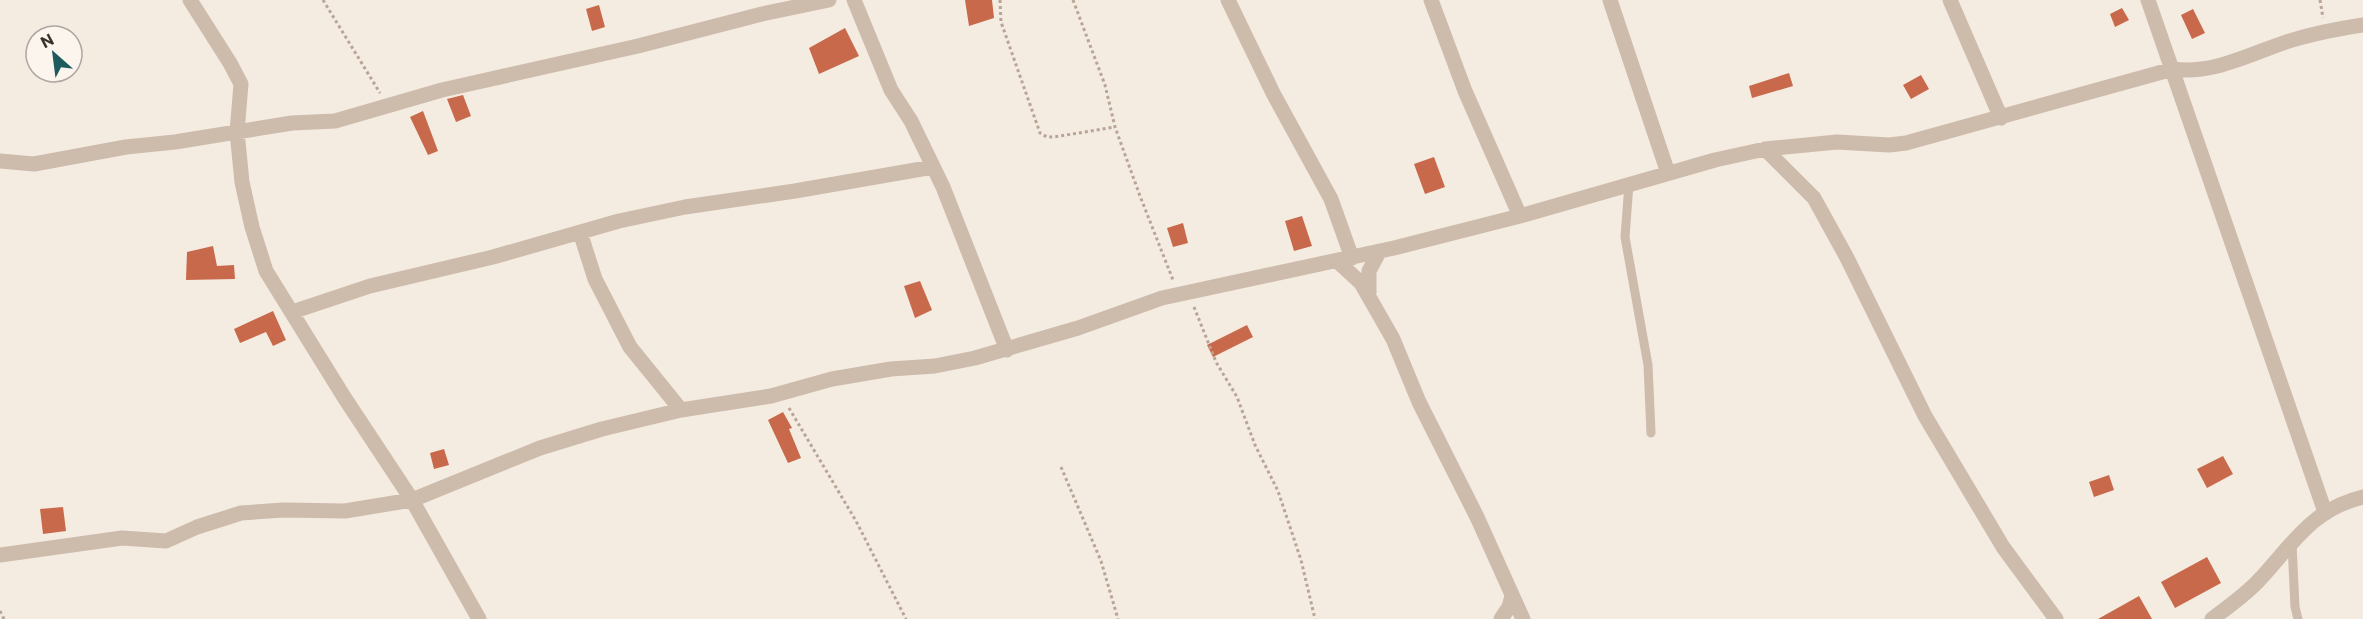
<svg xmlns="http://www.w3.org/2000/svg" width="2363" height="619" viewBox="0 0 2363 619" font-family="Commissioner,sans-serif">
<style>
.building{fill:#c8694b}
.lines{fill:none;stroke-linecap:round;stroke-linejoin:round}
.path{stroke:#b9a596;stroke-width:3;stroke-dasharray:3 3;stroke-linecap:butt}
.service{stroke:#cdbbac;stroke-width:9}
.minor{stroke:#cdbbac;stroke-width:15}
</style>
<rect width="100%" height="100%" fill="#f4ebe1"/>
<path class="building" d="M965,0h27l2,18 -25,8z
M599,5l6,22 -13,4 -6,-22z
M2122,8l7,12 -14,7 -5,-13z
M2193,9l12,24 -13,6 -11,-24z
M845,28l14,28 -40,18 -10,-26z
M1789,73l4,13 -41,12 -3,-12z
M1921,75l8,14 -18,10 -8,-14z
M463,95l8,21 -15,6 -9,-23z
M423,111l15,40 -10,4 -18,-38z
M1434,157l11,30 -20,7 -11,-30z
M1302,216l10,30 -18,5 -9,-30z
M1183,223l5,20 -15,4 -6,-19z
M213,246l4,20 17,-1 1,14 -49,1 1,-28z
M920,281l12,29 -17,8 -11,-32z
M273,311l13,29 -13,6 -7,-14 -26,11 -6,-14z
M1247,325l6,12 -40,20 -6,-12z
M783,412l9,16 -3,1 12,29 -13,5 -20,-43z
M444,449l5,16 -15,4 -4,-16z
M2223,456l10,18 -26,14 -10,-19z
M2109,475l5,15 -20,7 -5,-15z
M63,507l3,24 -23,3 -3,-25z
M2207,557l14,26 -46,25 -14,-26z
M2139,596l13,23h-54z"/>
<g class="lines">
<path class="path" d="M323,0l57,93
M1000,0l1,22 39,111 7,4h7l61,-10
M1073,0l32,85 10,42 25,69 33,84
M2320,0l3,18
M1194,307l22,55 21,35 18,48 23,46 23,69 14,59
M789,408l67,113 50,98
M1061,467l40,94 17,58
M0,611l4,8"/>
<path class="service" d="M1629,184l-4,53 23,128 3,68
M2292,544l3,63 3,12"/>
<path class="minor" d="M190,0l40,63 11,21 -4,48 5,50 10,45 14,44 78,126 68,103 67,119
M854,0l37,90 20,31 32,66 64,163
M1228,0l45,93 58,106 21,59
M1431,0l34,91 55,125
M1610,0l58,173
M1950,0l51,118
M2148,0l177,512
M1765,149l49,49 32,58 79,160 78,131 53,72
M0,161l34,3 92,-17 49,-5 117,-19 43,-2 107,-31 196,-44 124,-32 67,-14
M580,232l15,47 35,68 51,63
M1337,261l24,22 32,56 26,63 58,115 46,102
M1369,293v-22l10,-19
M292,312l78,-26 123,-29 126,-36 66,-14 110,-16 138,-24
M0,555l122,-17 44,3 31,-14 44,-14 43,-3 61,1 67,-11 128,-52 62,-19 79,-19 90,-14 61,-17 59,-10 44,-3 40,-8 103,-30 84,-30 232,-50 126,-32 195,-56 50,-11 72,-7 52,3 17,-2 267,-74c39,6 77,-15 113,-27 25,-8 51,-13 77,-17
M1501,619l8,-12 3,-11
M2212,619c16,-12 36,-26 49,-41 33,-36 52,-69 102,-81"/>
</g>
<g transform="translate(54 54) rotate(332)"><circle r="28" fill="#fbf5ee" stroke="#aea6a0" stroke-width="1.5"/>
<path d="M0-4.5L10 22L0 15L-10 22Z" fill="#1f5a5e"/>
<text y="-9" font-size="16" font-weight="bold" text-anchor="middle" fill="#3b302b">N</text>
</g>
</svg>
